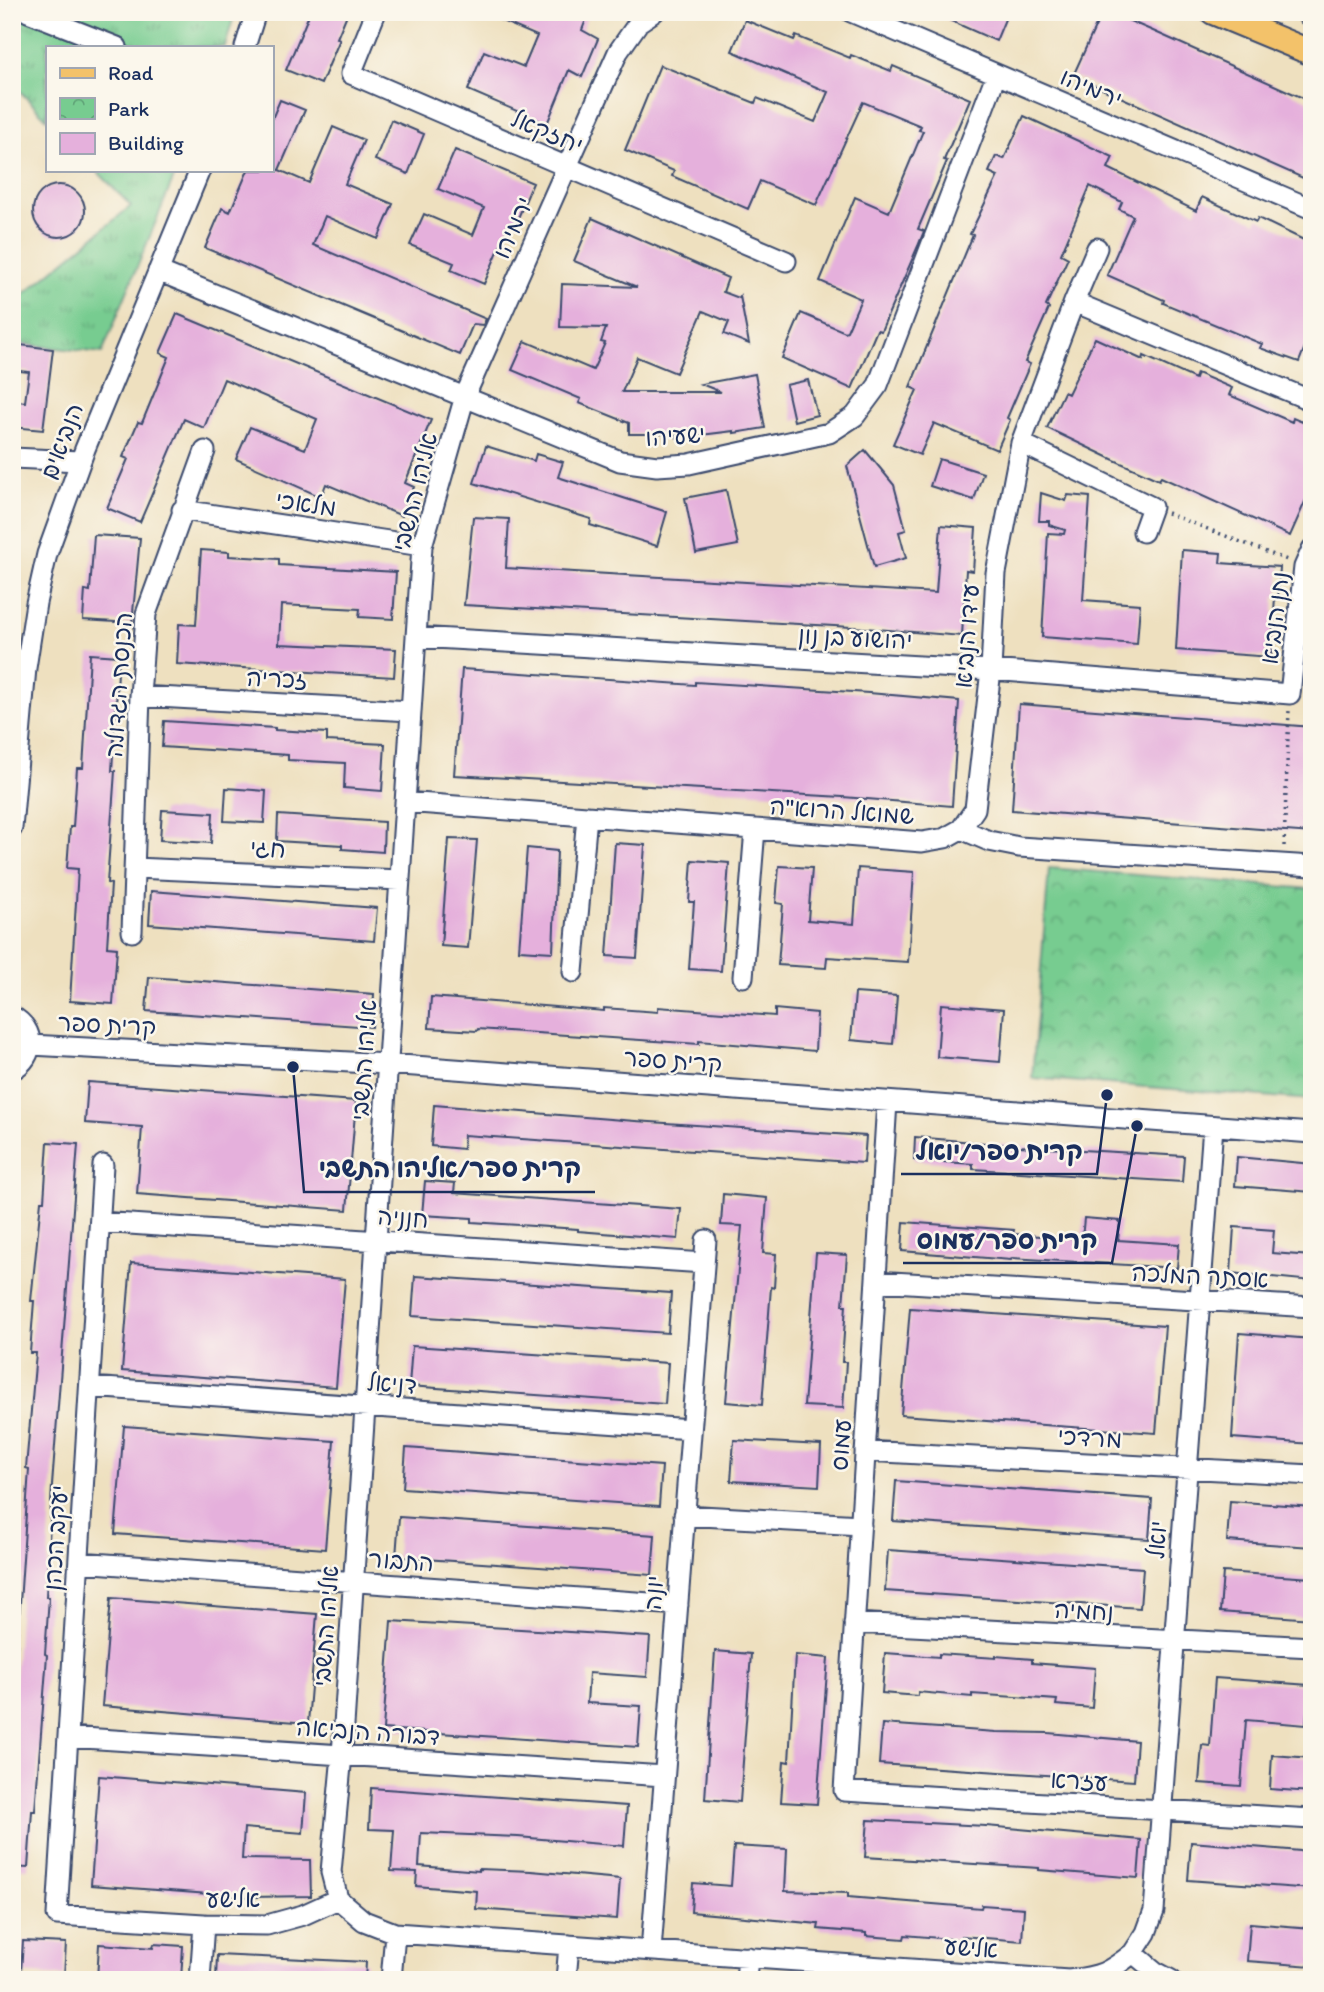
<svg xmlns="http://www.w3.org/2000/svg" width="1324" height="1992" viewBox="0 0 1324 1992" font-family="Itim,'Playpen Sans Hebrew',sans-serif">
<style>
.grass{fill:url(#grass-tufts);stroke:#497e77;stroke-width:2}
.park{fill:url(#park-crowns);stroke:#497e77;stroke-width:2}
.building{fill:#e5b0dc}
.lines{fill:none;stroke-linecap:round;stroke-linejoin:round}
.minor-casing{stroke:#3b4a6d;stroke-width:23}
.major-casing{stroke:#3b4a6d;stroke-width:28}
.path{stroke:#3b4a6d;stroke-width:3.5;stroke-dasharray:2 5;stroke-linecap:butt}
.minor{stroke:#fff;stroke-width:19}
.major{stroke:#f3c26a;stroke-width:24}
.labels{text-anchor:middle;stroke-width:5;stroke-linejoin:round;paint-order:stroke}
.street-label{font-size:24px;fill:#1b2f5e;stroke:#fbf7ec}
.leader{fill:none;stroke:#1b2f5e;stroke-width:2.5}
.callout-dot{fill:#1b2f5e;stroke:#fbf7ec;stroke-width:2.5}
.callout-label{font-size:26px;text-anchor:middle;font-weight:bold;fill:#1b2f5e;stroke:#fbf7ec;stroke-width:5;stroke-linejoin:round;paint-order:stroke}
</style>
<defs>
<pattern id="grass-tufts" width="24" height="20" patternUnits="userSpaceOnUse" patternTransform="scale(1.75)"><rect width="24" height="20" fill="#77cc90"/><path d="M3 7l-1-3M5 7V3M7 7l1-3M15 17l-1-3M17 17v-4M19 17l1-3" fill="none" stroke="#61a679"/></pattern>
<pattern id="park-crowns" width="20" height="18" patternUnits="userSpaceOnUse" patternTransform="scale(1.75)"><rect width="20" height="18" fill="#77cc90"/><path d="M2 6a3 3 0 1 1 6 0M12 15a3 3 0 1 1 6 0" fill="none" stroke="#61a679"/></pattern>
</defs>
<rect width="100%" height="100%" fill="#fbf7ec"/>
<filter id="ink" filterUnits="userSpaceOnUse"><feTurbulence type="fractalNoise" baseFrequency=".0143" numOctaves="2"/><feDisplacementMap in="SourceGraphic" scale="14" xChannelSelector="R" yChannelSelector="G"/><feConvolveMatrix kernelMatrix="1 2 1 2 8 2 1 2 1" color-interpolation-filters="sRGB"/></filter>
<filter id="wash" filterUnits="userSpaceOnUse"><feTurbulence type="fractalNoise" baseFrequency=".00686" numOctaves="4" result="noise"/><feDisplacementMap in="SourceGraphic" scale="28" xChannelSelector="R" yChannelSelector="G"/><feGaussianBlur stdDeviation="1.57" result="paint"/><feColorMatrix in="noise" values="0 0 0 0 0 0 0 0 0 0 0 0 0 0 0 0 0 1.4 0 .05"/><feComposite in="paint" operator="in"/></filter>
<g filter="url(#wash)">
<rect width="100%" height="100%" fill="#eee0bf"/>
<path class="grass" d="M12,12h223l-10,35h-178v72l-35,-36z
M96,170h81l-75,183 -90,-10v-39l119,-98z"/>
<path class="park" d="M1049,868l263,21v211l-280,-22z"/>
<g id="blocks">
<path class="building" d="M310,12h38l-11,26 3,1 -19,45 -35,-14z
M481,12h108l-7,18 16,9 -16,38 -13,-7 -22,54 -79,-34 16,-39 40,16 13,-31z
M931,12h77l-12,29z
M1102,12h7l44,19 159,71v80l-239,-106z
M745,20l49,20 2,-4 54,22 1,-3 40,16 2,-5 77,33 -26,61 3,1 -29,68 6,2 -6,15 -37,85 -4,-1 -25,59 -70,-31 19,-45 44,19 2,-1 14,-32 -41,-18 35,-84 34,15 34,-81 -4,-1 2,-4 -58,-24 -47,103 -56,-24 -12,28 -76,-33 2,-5 -49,-21 35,-85 95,38 2,-5 58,24 13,-30 -96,-41z
M280,100l25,10 -26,60 30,13 24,-56 31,13 -19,44 48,20 -15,35 -53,-23 -12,29 173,74 -3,6 -10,-1 -13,31 -255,-107 17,-40 8,4 18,-42h23v-49z
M1024,116l89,41 -5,11 88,43 6,-14 54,25 2,-4 54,26v85l-13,33 -39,-14 2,-4 -99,-41 1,-3 -57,-25 26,-59 -14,-7 3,-7 -32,-16 -29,68 7,4 -22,48 3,2 -24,54 5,2 -23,54 3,2 -13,30 -63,-27 -14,32 -27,-11 24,-54 -7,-3 63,-152 -3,-1 28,-58 -9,-4 7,-16 8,3z
M391,120l33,14 -16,40 -33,-14z
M455,150l78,33 -18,42 -5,-2 -26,61 -33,-14 3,-7 -44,-18 14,-31 49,21 11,-27 -46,-19z
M33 211a26 26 0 1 1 52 0a26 26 0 1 1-52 0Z
M592,218l136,60 -5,14 16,6 1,-2 9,48 -25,-10 5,-12 -26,-11 -27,62 -39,-16 -15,35h99l-20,-8 54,-10 10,54 -31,5v-2l-57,7 -1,-4h-47v-11l-50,-20 2,-4 -69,-29 13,-29 68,29 12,-27 -4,-1 5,-14 -46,-1 2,-43 75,3 -63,-26z
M177,314l254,106 -26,63 9,4 -12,29 -76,-32 -5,13 -85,-38 14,-32 55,22 12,-30 -93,-40 -20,49 -20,-9 -44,103 -33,-14 21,-49 -5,-2 15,-35 4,1 27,-66 -9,-4z
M1095,338l48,22 1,-4 51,23 2,-6 35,15 -3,7 63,27 1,-4 19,8v60l-22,50 -129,-59 -2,3 -47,-21 -65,-31 17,-36 4,2z
M12,344l41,5 -10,81 -31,-3v-27l13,2 4,-30 -17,-2z
M808,380l9,35 -23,6 -8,-36z
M486,446l48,15 2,-7 27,8 -5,15 109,35 -10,34 -67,-21 1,-6 -117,-36z
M865,450l29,35 12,45 -7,2 7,26 -32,9 -27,-101z
M939,459l44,14 -9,27 -44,-14z
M726,490l12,55 -42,8 -11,-55z
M1041,493l25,8 2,-6 22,2 -7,103 57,4 -3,40 -95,-7 6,-104 16,1 1,-4 -16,-5v-4h-10z
M473,517l36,2 -3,49 430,25 5,-68 35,3 -3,43 -7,-1 -4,66 -110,-9 -388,-22z
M94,535l46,3 -8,85 -49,-3 2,-30 5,1z
M201,550l28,2v4l50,3v6l117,7 -3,47 -34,-2 1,-8 -79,-4 -2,39 117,5 -2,28 -217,-13 2,-40 17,1z
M1182,550l39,3 -1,10 60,4 -2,30h-3l-4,60 -95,-7z
M90,654l29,2 -7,115h3l-8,112 4,1 -4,63 10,1 -4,56 -43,-3 8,-132 -11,-1 3,-41h3l4,-59h6z
M462,669l233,16v-3l174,11 90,8 -7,105 -109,-9 -389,-22z
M1019,704l293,23v106l-300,-23z
M164,721l111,7v2l52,3v8l58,3 -3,47 -38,-3 1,-25 -57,-3v-5l-126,-8z
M226,788l40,3 -2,32 -40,-2z
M162,810l51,3 -2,30 -51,-3z
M278,815l106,7 -1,30 -41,-3v-4l-65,-4z
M449,839l28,1 -9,108 -27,-2z
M615,843l30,2 -8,113 -30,-2z
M527,848l30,3 -4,101 -34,-2z
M692,860l37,3 -8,108 -32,-2 5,-67h-5z
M779,866l33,2 -4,52 46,4 4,-56 56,4 -6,90 -81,-5 -1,11 -48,-3 5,-61 -7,-1z
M151,891l226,17 -3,33 -225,-17z
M149,977l225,17 -2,33 -226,-16z
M855,993l42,3 -4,48 -42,-4z
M431,997l173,14v-3l54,4v-5l117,9v-7l42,4 -2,38 -116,-10v3l-221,-15 -1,2 -48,-3z
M941,1004l63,5 -4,53 -63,-5z
M88,1082l268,19 -9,109 -210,-16 5,-67 -57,-4z
M434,1105l201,16 231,15 -2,27 -400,-28 -1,14 -32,-3z
M915,1137l116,10 153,9 -2,26 -209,-13v-5l-59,-4z
M48,1142l30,2 -26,341 -6,112h3l-4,57 2,1 -12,156h-3l-4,57 -16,-1v-144l17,-254 -3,-1 10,-115h-6l4,-52h-3l10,-100h3z
M1237,1157l75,7v28l-77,-6z
M425,1181l30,2 -1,10 227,16 -3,30 -100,-8v-2l-106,-7v-4l-50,-3z
M723,1194l44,4 -4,55 13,1 -2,34 -3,-1 -9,118 -36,-3 16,-176 -21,-1z
M1084,1218l36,3 -2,19 61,4 -2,24 -165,-10 -1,2 -109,-9 2,-29 110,8 -1,4 69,5z
M1234,1227l40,3 -2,23 40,3v25l-81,-8z
M816,1253l31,2 -4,50h3l-4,57h4l-3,46 -39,-2z
M131,1263l214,16 -9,108 -214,-16z
M415,1276l256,17 -3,40 -256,-17z
M910,1308l255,18 -9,107 -255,-18z
M1239,1333l73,6v105l-80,-6z
M412,1346l256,17 -3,41 -256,-18z
M124,1426l210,15 -9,108 -210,-15z
M734,1440l87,5 -2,41 -88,-5z
M406,1448l256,18 -3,40 -256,-18z
M896,1481l256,18 -3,40 -256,-18z
M1230,1501l82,6v40l-85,-6z
M399,1517l256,18 -3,40 -256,-18z
M888,1550l255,18 -3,40 -255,-17z
M1223,1572l89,6v41l-92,-7z
M111,1598l206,16 -9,109 -206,-17z
M391,1621l259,16 -3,40 -58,-4 -2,30 54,3 -3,41 -255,-18z
M715,1651l36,3 -11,148 -35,-3z
M885,1653l54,4v-3l57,4v-2l36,3v4l63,5 -3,40 -36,-3 1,-5 -85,-6v3l-54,-5v4l-36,-3z
M795,1655l33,3 -11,146 -36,-2 3,-41 5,1z
M1215,1678l94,7 -3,40 -60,-5 -5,66 -42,-3 3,-38 8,1z
M882,1724l114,8 52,1 89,8 -3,40 -255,-17z
M1272,1755l40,3v34l-42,-3z
M99,1776l207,17 -3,40 -59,-5 -2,31 68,1 1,36 -62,1 -158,-12z
M371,1788l256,18 -3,40 -106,-9 -97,-4 -2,33 60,5v-2l52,2 89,8 -3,40 -141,-10 1,-18 -61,-5 1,-14 -26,-1 3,-41 -25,-1z
M868,1820l118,6 155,14 -3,38 -99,-8v-2l-174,-11z
M1191,1842l121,10v37l-124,-9z
M734,1846l53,3 -2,42 63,2v4l133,11 1,-3 42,3 -2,33 -60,-5v4l-57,-5 -1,4 -38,-3v-3l-48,-4 1,-5 -128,-12 2,-29 38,3z
M1250,1923l62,5v38l-65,-5z
M23,1941l43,2 -2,33 -43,-3z
M99,1944l54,4 1,-4 29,2 -2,34h-84z
M217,1955l149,7 -1,18h-149z"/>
</g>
</g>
<g filter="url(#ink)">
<use href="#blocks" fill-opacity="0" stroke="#3b4a6d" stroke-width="2"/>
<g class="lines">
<defs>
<path id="minor" d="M28,12l89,35
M376,12l-25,62 435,187
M851,12l461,197
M245,47l11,-35
M158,271l462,190 37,5 32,-2 140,-31 26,-17 23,-31 118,-310
M1074,302l238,99
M1021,443l131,64 -9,25
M12,458l68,3
M182,510l240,36
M416,637l575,33 299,24 14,-127 8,-18
M140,696l271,15
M405,802l517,40 23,-4 16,-9 28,12 30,6 293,19
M12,828l14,-160 10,-65 11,-49 38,-105 115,-279
M961,829l14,-20 16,-139 5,-97 25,-130 53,-141 23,-54
M135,868l265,12
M132,932l8,-236 6,-82 59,-163
M573,972l14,-156
M743,977l12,-148
M12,1016c24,13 24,41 0,54
M31,1045l357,19 924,69
M887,1102l-43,689 468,28
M103,1165l-46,750 147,9 63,1 36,-10 35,-16 26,22 31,12 674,47c32,-4 39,-7 64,-27l23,19 15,8
M100,1222l604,41
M876,1281l436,26
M90,1387l601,42
M865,1451l447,24
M684,1515l177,10
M79,1562l599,43
M854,1623l458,24
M68,1737l596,39
M338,1899l-7,-27 11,-117 80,-1209 43,-150 153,-344 21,-30 15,-10
M651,1951l55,-711
M1133,1953l13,-20 8,-22 59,-785
M200,1980l4,-56
M391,1980l4,-47
M566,1980l3,-35
M746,1980l2,-23"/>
<path id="major" d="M1213,12l99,41
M1308,12l4,2"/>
</defs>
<use href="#minor" class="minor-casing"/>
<use href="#major" class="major-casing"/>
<path class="path" d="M1167,513l120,47
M1284,846l5,-136"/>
<use href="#minor" class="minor"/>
<use href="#major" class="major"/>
</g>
</g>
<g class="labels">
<g class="street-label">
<text transform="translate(1091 88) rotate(23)" y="8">ירמיהו</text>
<text transform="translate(547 132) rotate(23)" y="8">יחזקאל</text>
<text transform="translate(513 228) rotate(-66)" y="8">ירמיהו</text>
<text transform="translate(675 436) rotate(-4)" y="8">ישעיהו</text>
<text transform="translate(62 441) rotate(-69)" y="8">הנביאים</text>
<text transform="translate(415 492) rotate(-76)" y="8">אליהו התשבי</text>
<text transform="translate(306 504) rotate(8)" y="8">מלאכי</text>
<text transform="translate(1275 618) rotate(-83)" y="8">נתן הנביא</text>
<text transform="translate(967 636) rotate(-86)" y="8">עידו הנביא</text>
<text transform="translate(855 638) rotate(3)" y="8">יהושוע בן נון</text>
<text transform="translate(277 679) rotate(3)" y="8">זכריה</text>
<text transform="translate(119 685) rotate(-86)" y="8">הכנסת הגדולה</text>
<text transform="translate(842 811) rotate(4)" y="8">שמואל הרוא"ה</text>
<text transform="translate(268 849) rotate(3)" y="8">חגי</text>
<text transform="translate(107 1025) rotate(3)" y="8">קרית ספר</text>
<text transform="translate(364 1060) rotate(-86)" y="8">אליהו התשבי</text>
<text transform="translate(673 1061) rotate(4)" y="8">קרית ספר</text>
<text transform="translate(403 1218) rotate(4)" y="8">חנניה</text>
<text transform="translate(1200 1276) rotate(3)" y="8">אסתר המלכה</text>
<text transform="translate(392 1384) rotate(4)" y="8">דניאל</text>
<text transform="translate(1090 1438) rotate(3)" y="8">מרדכי</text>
<text transform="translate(841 1445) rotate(-86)" y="8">עמוס</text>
<text transform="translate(56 1538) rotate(-86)" y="8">יעקב הכהן</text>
<text transform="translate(1157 1540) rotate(-86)" y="8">יואל</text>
<text transform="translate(401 1561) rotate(4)" y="8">התבור</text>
<text transform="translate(654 1593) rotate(-86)" y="8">יונה</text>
<text transform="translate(1084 1611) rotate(3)" y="8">נחמיה</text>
<text transform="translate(326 1626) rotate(-86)" y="8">אליהו התשבי</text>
<text transform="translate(368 1732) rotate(4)" y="8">דבורה הנביאה</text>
<text transform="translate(1079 1781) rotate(3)" y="8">עזרא</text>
<text x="233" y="1907">אלישע</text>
<text transform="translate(971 1948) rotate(4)" y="8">אלישע</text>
</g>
</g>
<path class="leader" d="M1107 1095L1097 1174H901M293 1067L304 1192H595M1137 1126L1112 1263H903"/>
<g class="callout-dot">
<circle cx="1107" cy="1095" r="7"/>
<circle cx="293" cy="1067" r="7"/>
<circle cx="1137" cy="1126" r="7"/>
</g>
<g class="callout-label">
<text x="999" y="1160">קרית ספר/יואל</text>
<text x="450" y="1177">קרית ספר/אליהו התשבי</text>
<text x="1007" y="1249">קרית ספר/עמוס</text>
</g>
<rect width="1324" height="1992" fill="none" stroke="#fbf7ec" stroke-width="42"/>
<rect x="46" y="46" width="228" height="126" fill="#fbf7ec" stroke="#a1a7b3" stroke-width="2"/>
<rect x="60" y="68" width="35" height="10" fill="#f3c26a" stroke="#a1a7b3" stroke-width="2"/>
<text x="108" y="80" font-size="21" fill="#1b2f5e">Road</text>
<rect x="60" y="98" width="35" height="21" fill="url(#park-crowns)" stroke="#a1a7b3" stroke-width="2"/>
<text x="108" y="116" font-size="21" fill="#1b2f5e">Park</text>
<rect x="60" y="133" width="35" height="21" fill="#e5b0dc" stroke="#a1a7b3" stroke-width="2"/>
<text x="108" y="150" font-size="21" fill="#1b2f5e">Building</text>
</svg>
